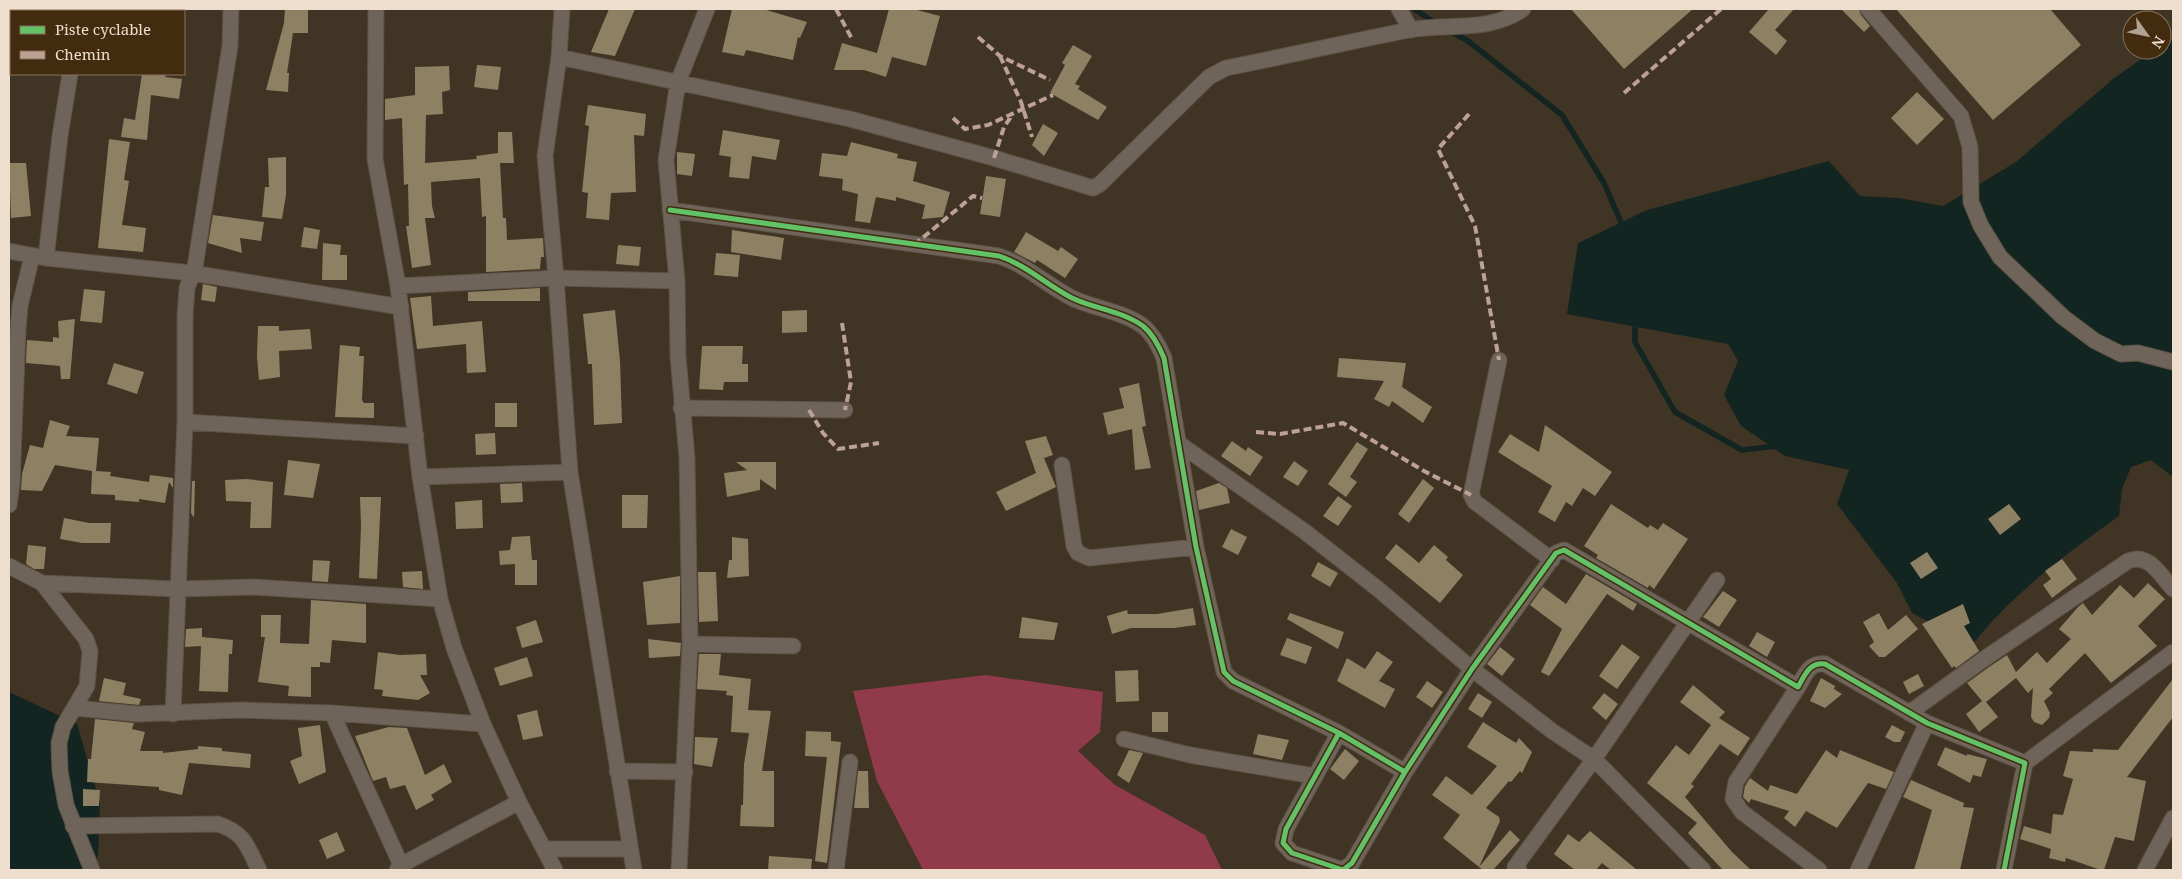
<svg xmlns="http://www.w3.org/2000/svg" width="2182" height="879" viewBox="0 0 2182 879" font-family="'Noto Serif',serif">
<style>
.green{fill:#913a4a}
.water{fill:#122521}
.lines{fill:none;stroke-linecap:round;stroke-linejoin:round}
.stream{stroke:#122521;stroke-width:5.5}
.building{fill:#8e8063}
.minor-casing{stroke:#5d5244;stroke-width:17}
.minor{stroke:#6e6459;stroke-width:15}
.quiet{stroke:#bda197;stroke-width:4;stroke-dasharray:8 4;stroke-linecap:butt}
.cycleway-casing{stroke:#422b0e;stroke-width:8}
.cycleway{stroke:#61c268;stroke-width:5}
</style>
<rect width="100%" height="100%" fill="#403425"/>
<path class="green" d="M986,675l117,17 -3,40 -22,19 37,34 90,50 17,35h-299l-46,-89 -24,-90z"/>
<path class="water" d="M2173,40v437l-22,-17 -20,7 -9,22 -3,27c-53,38 -107,78 -147,129l-60,-32 -15,-30 -60,-79 12,-34 -64,-14 -44,-30 -17,-31 14,-34 -10,-17 -161,-30 11,-71 69,-33 182,-49 31,35 39,2 44,8 73,-44 97,-83 41,-29h8v-6z
M9,692l68,32 23,79 -2,52 -3,15h-86z"/>
<g class="lines">
<path class="stream" d="M1414,9l23,15
M1450,31l18,10 94,74 42,68 20,46
M1635,321v21l40,70 67,38 35,-4"/>
</g>
<path class="building" d="M285,9h23v24h-15l-6,40h2l-1,19 -22,-2 18,-67z
M609,9h26l-20,47 -24,-4z
M732,9h31l44,13 -7,16 -2,-1 -5,23 -47,-10 -2,6 -22,-4z
M889,9h24l27,7 -14,50 -34,-9 -6,20 -22,-7h-30l8,-27 35,10z
M1571,9h122l-69,60z
M1769,9h25l-19,21 12,11 -11,14 -27,-23z
M1841,9h18l2,6 9,11 -6,6z
M1896,9h154l31,36 -88,75z
M1073,45l19,11 -17,28 5,2 -2,3 29,18 -9,13 -48,-27 15,-28 -3,-2z
M477,65l24,2 -3,23 -24,-3z
M449,66l1,24 -8,2 1,22 -17,1 -1,48 52,-4 -1,-3 22,-3v-21h14l2,31h-14l3,55h3l1,22 36,-2 1,19h-3l-1,12 -54,3v-56l-4,1 -2,-39 -49,4 1,24 3,12h-10l6,47 -19,3 -6,-42h3l-1,-42 -4,1 -2,-67 -17,2v-21l30,-4v-28z
M142,74h24l-1,3 17,2 -3,20 -28,-4 -4,45 -26,-3 3,-19 11,2z
M1917,92l27,27 -27,26 -26,-27z
M588,105l58,9 -2,22 -10,-1 2,57 -25,1 -2,27 -23,-2 2,-25 -6,-1 7,-66 -4,-1z
M1043,124l15,9 -14,23 -12,-11z
M723,130l57,10 -4,20 -24,-4 -3,23 -20,-2 2,-20 -12,-2z
M109,139l21,3 -6,38 5,1 -7,44 24,3 -3,24 -45,-4z
M851,142l47,12 -1,4 20,4 -4,19 37,11 -7,25 -21,2 3,-14 -29,-8v4l-20,-4 -6,26 -15,-2 3,-27 -16,-4 1,-11 -24,-3 3,-23 25,3z
M677,152l18,2 -3,22 -15,-2z
M286,157v38l-4,24 -20,-2 3,-30h4l-1,-29z
M9,163h17l5,53 -20,2z
M986,176l20,3 -6,38 -20,-3z
M213,215l51,7 -3,19 -21,-3 2,15 -34,-10z
M304,227l16,3 -3,19 -16,-2z
M732,230l52,8 -3,22 -50,-8z
M1026,232l32,19 3,-4 17,12 -13,19 -28,-18 -2,3 -21,-11z
M323,243l18,2 -1,10h7v25h-25z
M618,245l23,2 -2,19 -23,-2z
M716,253l24,2 -2,22 -24,-2z
M203,284l14,3 -2,15 -14,-2z
M540,288v13h-72v-9z
M84,289l21,2 -3,32 -22,-2z
M431,296l2,30 49,-5 4,51 -19,1 -1,-29 -49,5 -7,-51z
M615,310l5,51 2,62 -28,2 -2,-61h-4l-5,-50z
M807,310v22l-25,1v-22z
M75,319l-5,60h-9l-1,-13 -34,-3 1,-23 26,2v-5l6,1 -1,-17z
M258,326h21v5l31,-2 2,20 -33,2 1,26 -21,3 -2,-23z
M340,345l20,2 -1,9h5l-2,44 2,3h10v15l-39,-1z
M702,346h41l-1,18h6v18h-24l-1,8 -24,-1z
M1339,358l67,5 -4,24 30,20 -9,16 -31,-22 -3,6 -15,-8 10,-18 -47,-4z
M114,363l30,9 -7,22 -30,-10z
M1139,383l7,43 -4,1 9,41 -16,2 -3,-41 -24,6 -5,-22 21,-5 -5,-20z
M495,403h22v24h-22z
M50,420l20,6 -4,10 33,2 -3,33 15,1 -1,4 39,6 1,-7 23,3v10l-4,-6 -4,21 -26,-4v3l-24,-2v-5l-24,-1 1,-23 -37,-6 -13,26 -21,-1 1,-16 8,-29 13,3z
M1545,425l67,47 -17,24 -12,-8 -11,18 -6,-4 -11,20 -17,-10 14,-26 -54,-34 12,-18 29,18z
M495,433l1,21 -20,1 -1,-21z
M1046,436l7,19 -9,3 12,29 -50,24 -10,-19 40,-19 -11,-32z
M1232,441l14,10 2,-4 15,10 -13,19 -29,-20z
M1357,442l11,7 -18,28 7,5 -11,15 -18,-13z
M288,460l32,4 -7,34 -29,-3z
M1294,461l14,10 -10,15 -15,-9z
M736,462h40v28l-16,-11v11l-33,7 -3,-24 23,-3z
M246,479l27,3 -2,46h-21l1,-26 -25,-1 -1,-21z
M1423,479l11,9 -25,35 -11,-9z
M192,481h3l-1,37 -3,-5z
M522,483l1,19 -22,1 -1,-19z
M1219,483l8,5 3,15 -31,7 -3,-19z
M622,495h26l-1,33h-25z
M1338,496l14,10 -14,20 -15,-10z
M360,497h21l-4,82 -18,-1 2,-52z
M482,500l1,28 -27,1 -1,-27z
M1611,504l37,24 2,-3 8,5 5,-7 25,16 -34,50 -5,-4 -1,3 -52,-30 2,-3 -14,-9z
M2009,504l12,15 -21,16 -12,-16z
M64,518l25,5h22l-1,20h-28l-22,-4z
M1231,529l16,8 -9,18 -16,-8z
M530,536l2,24h5v25h-22v-21l-15,1 -1,-14 11,-1 2,-13z
M732,537l16,2 1,37 -22,2 2,-18h3z
M1396,544l23,19 15,-18 14,12 -2,3 17,15 -23,28 -55,-45z
M28,545l18,2 -2,22h-10l-8,-5z
M1927,552l11,16 -17,11 -11,-16z
M2062,559l15,20 -25,19 -9,-13 8,-6 -6,-8z
M313,560l17,1 -2,21 -16,-1z
M1318,562l20,11 -8,14 -19,-11z
M422,571l1,18 -20,-2 -1,-15z
M698,572h18l2,49 -19,1z
M1586,574l51,30 -4,7 -26,-17 -58,82 -8,-4 21,-43 -32,-24 13,-18 23,17z
M680,576v47l-33,2 -4,-43z
M2148,583l17,16 -27,27 19,20 -46,37 -26,-30 -36,36 4,4 -9,8 6,12 -1,5 -7,7 -8,-3 -3,-5 2,-29 -5,5 -12,-15 -30,24 12,15 -19,15 -13,-18 16,-13 -15,-18 22,-16 18,-12 9,17 21,-20 10,11 24,-24 -12,-10 19,-22 5,-4 9,12 28,-30 14,13z
M1723,591l14,9 -18,27 -16,-10z
M311,600l55,4v39l-34,-3 -2,23 -10,-1v5h-9v30l-23,-1 1,-10 -31,-4 7,-45h-4v-22h20l-1,28 29,1z
M1963,604l7,19 -6,3 15,25 -23,17 -2,-2 -2,2 -30,-44z
M1193,608l3,17 -22,3h-43l-19,6 -5,-18 20,-6 1,4h29z
M1290,613l54,19 -6,17 -51,-30z
M1879,613l9,17 18,-15 12,14 -33,28h-6l-10,-11 5,-4 -11,-20z
M1022,617l36,6 -4,17 -35,-2z
M536,620l7,22 -21,6 -6,-21z
M202,628v9l31,3 -1,14h-3l-1,38 -29,-1 2,-45 -16,1 1,-18z
M1757,632l18,10 -8,15 -18,-11z
M1287,638l25,9 -6,17 -26,-9z
M648,639l33,4 -1,13 -31,2z
M1622,644l18,13 -23,32 -18,-13z
M1500,647l15,12 -13,17 -15,-12z
M1377,651l16,11 -14,19 16,8 -10,19 -48,-27 10,-23 18,11z
M378,652l22,3 26,-1 1,21h-7l10,18 -12,7 -36,-4 1,-6 -9,-1z
M699,654h22l-2,21 32,4 -3,31 23,1 -9,60h12v56l-34,-1 1,-21h2l1,-41 5,-31 -18,-1 2,-36 -7,-1 1,-4 -30,-2z
M527,657l6,19 -33,10 -6,-18z
M1138,670l1,31 -23,1 -1,-31z
M1918,674l6,12 -15,8 -6,-12z
M104,678l22,5 -3,12 18,4 -2,6 -40,-4z
M1821,678l14,8 -1,3 8,5 -17,14 -15,-7z
M2173,679v38l-46,60 19,4 -12,60 -19,-4 -11,33h-3l-35,-12 -1,4 -16,-4 2,-9 -31,-10 4,-13 27,8 2,-20 10,1 10,-36 -10,-3 7,-25 23,1v-3l25,1z
M1427,681l16,11 -11,16 -16,-11z
M1693,685l32,27 -6,6 31,20 -12,18 -18,-12 -29,40 3,2 -9,11 47,55 19,18h-28l-35,-37 9,-10 -50,-40 29,-38 13,10 22,-30 -31,-23z
M1478,693l14,9 -10,16 -14,-9z
M1604,693l14,11 -12,16 -14,-12z
M537,710l6,26 -20,4 -6,-25z
M1152,712h16v20h-16z
M95,719l39,4 -2,6 13,3 -5,19h23v2l35,-4v-3l24,2v3l29,3 -1,14 -61,-5 -7,32 -23,-5v-3l-72,-5 1,-23h3z
M1483,722l33,21 3,-5 13,14 -10,21 -2,-2 -9,11 -2,-1 -23,27 13,9 1,4 -21,46 -36,-29 17,-23 -28,-20 14,-19 26,19 25,-29 -30,-19z
M320,725l6,47 -27,12 -9,-23 12,-5 -4,-28z
M1892,725l13,7 -5,10h-6l-9,-5z
M389,727l18,1 18,47 19,-11 8,18 -21,13 3,5 -18,10 -11,-25 -15,4 -4,-12 -13,4 -18,-45z
M806,731l25,1v9l10,1 -14,121 -12,-2 12,-104 -22,-1z
M1258,734l31,6 -7,20 -29,-6z
M695,737l23,1 -6,29 -18,-3z
M1945,747l22,9v-2l20,5 -6,18 -8,-2 -3,8 -33,-18z
M1345,749l14,12 -15,19 -14,-11z
M1129,750l14,3 -14,30 -12,-8z
M1826,750l11,8 3,-8 54,22 -8,17 -18,-6 -31,45 -31,-17 -11,16 -11,-9 5,-7 -38,-12 -2,4 -6,-6 2,-11 5,-8 18,13 2,-6 27,9z
M858,771h10l1,37h-15z
M1911,780l53,23 -1,4 11,1 -14,62h-46l18,-60 -29,-13z
M83,789l17,1 -1,16h-16z
M1510,830l10,10 -27,30h-10l-4,-3z
M1590,831l47,39h-26l-9,-7 -6,7h-21l-21,-16 14,-20 11,8z
M337,832l8,19 -18,8 -8,-19z
M769,856l43,3 -1,11h-43z"/>
<g class="lines">
<defs>
<path id="minor" d="M376,9l-1,150 23,127 22,191 20,122 14,49 29,76 36,78 36,68
M562,9l-3,48 -14,99 11,122 14,194 64,398
M1399,9l12,21
M1868,9l93,107 9,31 1,55 10,24 19,31 63,60 32,24 26,13 17,-1 35,9
M81,11v-2
M559,57l291,62 144,39 99,30 7,-4 109,-107 17,-9c61,-12 122,-26 183,-38 38,-7 81,3 114,-21
M670,210l329,46c27,9 48,29 73,42 23,11 50,13 71,28 10,8 16,20 21,32l32,189 28,125 9,9 106,52 66,39
M9,251l37,7 146,15 209,34
M46,258l14,-122 10,-62
M398,286l158,-8 121,3
M1499,360l-28,135 4,7 77,58
M681,408l164,2
M185,422l231,14
M1178,443l126,88 74,58 94,80 80,62 42,28 109,111
M1062,465l12,81 4,7 11,5 107,-11
M420,477l150,-5
M9,505l3,-20 6,-155 2,-24 12,-50
M9,566l33,17 44,56 4,12 -3,35 -24,41 -4,16 1,28 6,34 26,65
M42,583l135,6 76,-2 187,12
M690,644l103,2
M1798,687l-62,95 -3,17 9,13 77,58
M75,708l63,6 102,-4 92,3 151,11
M332,713l69,152
M1909,713l75,-54 144,-98c21,-9 33,15 45,28
M173,714l12,-292v-107l2,-27 8,-21 35,-221 1,-37
M1339,733l-53,96 -3,14 9,10 51,17 9,-7 53,-91 67,-103 84,-116 8,-3 234,137c7,-12 11,-25 27,-23l102,59 98,40 -21,107
M1124,739l66,16 124,21
M2025,763l148,-111
M617,771l68,1
M73,826l145,-2c27,9 29,22 41,46
M545,849h85
M397,870l4,-5 118,-63
M679,870l11,-226 -3,-186 -9,-102 -1,-75 -11,-121 12,-78 29,-73
M836,870l14,-108
M1519,870l-4,-3 79,-108 123,-179
M1858,870l69,-147
M2145,870l28,-52"/>
</defs>
<use href="#minor" class="minor-casing"/>
<use href="#minor" class="minor"/>
<path class="quiet" d="M836,9l16,30
M978,37l22,19 50,24
M1000,56l21,46 11,35
M1624,93l97,-84
M1469,114l-31,35 37,77 24,134
M953,118l12,11 23,-4 65,-30
M994,158l10,-31 9,-13
M914,245l59,-49 9,2
M842,323l9,59 -6,28
M809,410l14,23 15,16 41,-6
M1256,432l24,2 63,-11 81,48 47,24"/>
<defs>
<path id="cycleway" d="M670,210l329,46c27,9 48,29 73,42 23,11 50,13 71,28 10,8 16,20 21,32l32,189 28,125 9,9 106,52 66,39
M1339,733l-53,96 -3,14 9,10 51,17 9,-7 53,-91 67,-103 84,-116 8,-3 234,137c7,-12 11,-25 27,-23l102,59 98,40 -21,107"/>
</defs>
<use href="#cycleway" class="cycleway-casing"/>
<use href="#cycleway" class="cycleway"/>
</g>
<rect width="2182" height="879" fill="none" stroke="#eddece" stroke-width="20"/>
<rect x="10" y="10" width="175" height="65" fill="#422b0e" stroke="#86735b"/>
<rect x="20" y="26" width="25" height="8" fill="#61c268" stroke="#86735b"/>
<text x="55" y="35" font-size="15" fill="#eddece">Piste cyclable</text>
<rect x="20" y="51" width="25" height="8" fill="#bda197" stroke="#86735b"/>
<text x="55" y="60" font-size="15" fill="#eddece">Chemin</text>
<g transform="translate(2147 35) rotate(123)"><circle r="24" fill="#422b0e" stroke="#86735b"/>
<path d="M0-4L9 19L0 12L-9 19Z" fill="#b0a293"/>
<text y="-8" font-size="14" font-weight="bold" text-anchor="middle" fill="#eddece">N</text>
</g>
</svg>
